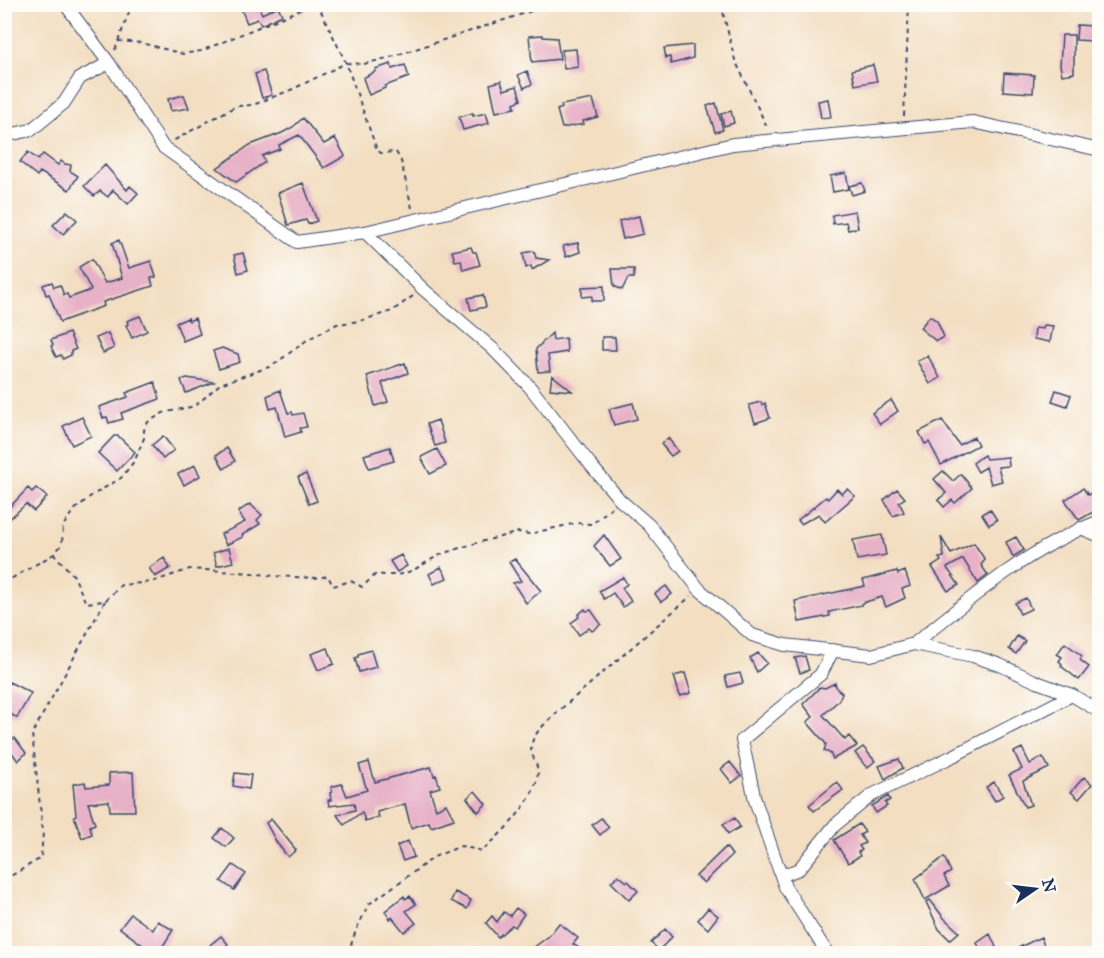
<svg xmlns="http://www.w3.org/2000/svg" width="1104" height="958" viewBox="0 0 1104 958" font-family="'IM FELL Great Primer',serif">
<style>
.building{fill:#e7b1c7}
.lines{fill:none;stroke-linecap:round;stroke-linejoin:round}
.street-casing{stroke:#3b496d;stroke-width:14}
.path{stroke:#3b496d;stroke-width:2;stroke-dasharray:4.5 4.5;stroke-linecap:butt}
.street{stroke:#fff;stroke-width:12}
</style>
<rect width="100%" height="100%" fill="#fdfcf7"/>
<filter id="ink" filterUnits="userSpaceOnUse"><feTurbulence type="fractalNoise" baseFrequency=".0167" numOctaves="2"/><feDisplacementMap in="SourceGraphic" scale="12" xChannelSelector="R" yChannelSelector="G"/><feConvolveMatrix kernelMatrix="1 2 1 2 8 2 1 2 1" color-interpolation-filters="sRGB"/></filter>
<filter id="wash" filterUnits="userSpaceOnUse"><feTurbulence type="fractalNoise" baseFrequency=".008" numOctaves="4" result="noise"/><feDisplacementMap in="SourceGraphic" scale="24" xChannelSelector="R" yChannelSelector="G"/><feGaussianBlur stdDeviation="1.35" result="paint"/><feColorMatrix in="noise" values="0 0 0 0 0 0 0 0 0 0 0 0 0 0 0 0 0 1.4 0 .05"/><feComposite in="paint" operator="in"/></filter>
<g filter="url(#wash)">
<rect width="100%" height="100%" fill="#f3dec1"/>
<g id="blocks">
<path class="building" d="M239,4h14l2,5 4,-2 3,7 16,-8 4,9 -21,10 -3,-6 -11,4z
M1077,25l17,1 -1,15 -17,-1z
M543,35v2l14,1 3,21 -28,3 -3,-26z
M1062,35h12v38l-12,2 -2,-10z
M693,45v13l-22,6 -1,-7 -4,1 -2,-10z
M576,49l2,18 -14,2 -2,-19z
M391,64l1,5 13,-4 4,12 -24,9v2l-16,7 -6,-17 13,-7 -1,-2z
M873,65l4,16 -22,4 -3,-15z
M264,71l8,24 -10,3 -7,-24z
M527,71l5,13 -8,4 -6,-13z
M1004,73l30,2 -1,18 -30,-2z
M501,81l3,9 13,-4 4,14 -7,3 1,5 -19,4 -6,-28z
M184,95l5,13 -18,3 -3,-12z
M593,99l5,18 -15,4 1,3 -22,4 -5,-18 5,-2 -1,-3z
M828,99l3,18 -10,1 -3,-17z
M716,103l7,27 -8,2 -8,-26z
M731,111l3,12 -10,3 -3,-12z
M473,113v3l13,-3 3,10 -26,7 -4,-13z
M303,118l21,26 11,-6 10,18 -21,12 -25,-33 -20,10 1,4 -18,7 3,6 -29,20 -19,-14 33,-23 32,-12 11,-6z
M28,152l10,8 5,-6 15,11 3,-4 4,3 6,1 -1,6 8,5 -9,14 -29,-18 -3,4 -17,-14z
M105,165l22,25 3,-4 8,7 -10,11 -15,-14 -5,7 -8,-6 -6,5 -10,-10z
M846,173l3,16 -16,3 -3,-16z
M303,183l14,38 -9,3 -2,-4 -18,5 -10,-32z
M862,183l3,8 -13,4 -3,-9z
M67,211l10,9 -14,14 -10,-9z
M855,211l3,17 -10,2 -2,-8 -13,2 -1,-9z
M639,216l4,18 -20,5 -4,-18z
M119,240l10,28 22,-7 5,16 -5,1 2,8 -50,16 1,4 -44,16 -11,-28 -3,1 -3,-10 9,-3 2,5 6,-2 4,10 3,-1 2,4 22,-8 -12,-23 13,-8 13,24 17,-5 -10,-35z
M578,243l2,9 -14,5 -3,-11z
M471,247l2,5h3l4,13 -17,5 -2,-10 -6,1 -3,-10z
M534,251l2,7 13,2 -17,10 -1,-4 -5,2 -3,-15z
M243,253l5,17 -10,3 -4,-18z
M612,269h22v9h-6l-6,12 -8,-4z
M604,286v15h-12v-5l-10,1v-10z
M483,295l3,12 -15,3 -3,-12z
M140,316l7,15 -15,7 -6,-13 2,-1 -1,-3z
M930,316l7,5 7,16 -8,4 -16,-13z
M188,318l1,3 6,-3 5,16 -17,7 -7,-18z
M1044,325l9,1 -3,16 -16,-3 1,-11 8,1z
M69,333l7,16 -5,2v4l-8,4 -2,-4 -5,2 -5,-11 2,-1 -2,-5z
M108,333l6,15 -11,5 -7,-15z
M552,333l1,7 13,-2 1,14 -19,3 2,16 -12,1 -2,-23z
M602,337h13l1,13h-14z
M222,348l16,6 2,8 -21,7 -6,-18z
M928,356l12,22 -10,6 -13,-23z
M405,363l3,10 -26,10 6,19 -13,4 -8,-30z
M552,375l20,16 -22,-2z
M187,378l27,4 -28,11 -5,-13z
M155,382l5,17 -39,14 2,6 -14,4 -2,-6 -4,1 -4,-11 29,-10 -2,-4z
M280,390l8,23 4,-1 1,3 10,-2 4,14 -7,1 1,4 -16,5 -8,-30 -7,2 -3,-13z
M1056,390l15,5 -4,11 -15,-5z
M891,400l7,11 -18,13 -8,-11z
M761,402l1,3 3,-2 5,15 -15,5 -6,-18z
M633,403l4,16 -23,6 -5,-16z
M82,417l9,19 -19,9 -9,-19z
M438,420l7,23 -10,3 -8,-22z
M942,420l17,25 15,-8 4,8 -37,20 -12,-23 -4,2 -6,-12z
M114,436h4l17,16 -18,19 -19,-18z
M163,436l11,14 -11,9 -11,-14z
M668,438l10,13 -7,5 -10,-12z
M390,447l4,14 -25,7 -5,-13z
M227,448l8,13 -11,8 -8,-14z
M437,449l9,17 -16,8 -9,-17z
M984,455l2,4 22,-2 1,9 -11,1 4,14 -11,3 -5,-17 -8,5 -5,-9z
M195,465l5,11 -16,9 -6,-11z
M943,471l10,10 8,-7 11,14 -17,15 -3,-3 -8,7 -6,-7 8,-7 -12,-14z
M306,474l11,27 -8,3 -11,-27z
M28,488l4,4 4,-4 11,9 -13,14 -8,-7 -20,18 -2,-9z
M1083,488l5,7 7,-5 5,6v12l-21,12 -14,-20z
M837,489l5,5 5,-5 8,7 -30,26 -6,-8 -18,10 -3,-4 28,-23 2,2z
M897,489l8,9 -6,4 5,10 -11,4 -9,-16z
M250,504l12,11 -5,5 3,4 -18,11 1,2 -17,8 -5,-11 24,-12 -7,-10z
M990,509l7,11 -8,5 -7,-11z
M604,535l17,24 -11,7 -16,-20z
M882,535l4,20 -29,5 -4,-20z
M941,537l10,17 23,-11 11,17 -4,5 7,10 -10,8 -15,-24 -16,9 12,17 -11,6 -16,-24 9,-6 -2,-3 5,-1z
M1016,537l8,13 -11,7 -7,-15z
M229,548l4,14 -16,4 -4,-13z
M401,555l6,11 -10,6 -7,-11z
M164,558l6,10 -15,9 -6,-9z
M515,559l26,32 -15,12 -13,-20 8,-2 -12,-19z
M441,567l6,11 -13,6 -5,-10z
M897,571l1,3 7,-3 5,15 -8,3 3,9 -19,9 -4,-10 -20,6v2l-33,7 1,4 -31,6 -4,-21 70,-15 -2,-6z
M623,577l4,7 -5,4 9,13 -8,6 -10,-14 -9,6 -5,-8z
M666,586l6,8 -11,8 -6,-8z
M1026,598l5,11 -11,5 -5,-11z
M585,609l1,2 5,-1 10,14 -9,7 -3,-3 -10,7 -8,-12 8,-6 -1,-2z
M1017,636l8,5 -9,13 -7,-5z
M1065,643l17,13 -2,4 9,7 -10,13 -18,-14 1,-2 -3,-3 3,-4 -5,-3z
M328,648l6,16 -16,6 -7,-16z
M371,650l5,17 -17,5 -4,-14 3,-1v-3z
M758,653l9,10 -10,9 -7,-14z
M805,656l4,14 -9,3 -5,-15z
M685,673l6,20 -11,3 -6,-20z
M740,673l3,10 -15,4 -3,-11z
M9,682l22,11 -14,25 -13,-8v-19z
M835,683l2,6 5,4 -3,7 -16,15 22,25 4,-4 8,10 -24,13 -3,-6 -6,-2 2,-7 -19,-22 6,-5 -10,-13 17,-17 5,1z
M15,738l11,15 -8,8 -12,-17z
M863,747l12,14 -8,7 -12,-15z
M1022,748l8,16 13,-7 6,11 -26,13 8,24 -6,2 -16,-32 13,-6 -8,-17z
M899,759l4,9 -18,11 -6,-13z
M369,762l6,20 56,-15 3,9 2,-1 4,12 -10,3 6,19 10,-5 8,15 -23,8 -2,-5 -18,6 -6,-24 -28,8 2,5 -14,4 -3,-9 -18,13 -7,-10 18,-5 -1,-7 -25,3 -1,-6h3l-1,-7 2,-1 -1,-5 11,-3 5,12 20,-6 -8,-25z
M730,762l11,14 -9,7 -11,-14z
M133,772l2,39h-25l-1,-10 -21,2 7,21 -5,2 2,8 -10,4 -8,-22 2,-1 -3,-31 12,-2 1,5 23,-2v-12z
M235,773l16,2 -2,14 -16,-3z
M1084,777l8,7 -13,15 -8,-7z
M837,782l6,8 -29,21 -5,-6z
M994,782l9,14 -8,5 -9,-14z
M475,791l11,13 -8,8 -11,-14z
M888,796l2,4 -5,3 2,3 -11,7 -4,-7z
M601,818l8,9 -9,8 -8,-10z
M735,818l5,9 -12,7 -5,-10z
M271,819l25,31 -8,7 -11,-14 -11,-20z
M859,824l6,8 -5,3 5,8 -6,3 3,4 -4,2 2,4 -12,7 -14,-23z
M222,828l12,10 -8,9 -12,-9z
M408,841l6,16 -11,4 -6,-15z
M726,847l6,8 -28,28 -8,-7z
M944,857l7,15 -7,4 5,10 -24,14 -10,-21z
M233,865l13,9 -12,16 -13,-9z
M618,875l9,7 1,-1 10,10 -9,9 -18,-18z
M455,892l16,8 -4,9 -16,-8z
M404,896l1,3 5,-3 6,8 -10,7 10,12 -12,9 -12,-15 -2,2 -5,-8z
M930,900l14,18 15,14 -9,8 -11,-11 -13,-27z
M516,908l8,6 -9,13 -3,-2 -14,12 -12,-14 6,-7 5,6 7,-10 6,4z
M708,908l10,8 -10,13 -10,-9z
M131,914l22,16 5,-9 15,9 -15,24h-14l4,-5 -28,-21z
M559,923l19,15 -5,6 15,10h-63l24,-18z
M665,929l7,8 -13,13 -8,-7z
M990,934l6,13 -14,6 -5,-10z
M221,936l7,8 -12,9 -6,-8z
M1041,937l3,9 -16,8h-23z"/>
</g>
</g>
<g filter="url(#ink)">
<use href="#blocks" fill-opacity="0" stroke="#3b496d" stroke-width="1.5"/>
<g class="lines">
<defs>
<path id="street" d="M65,4l44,59 54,84 134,95 68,-10
M4,136l27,-6 33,-27 16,-25 29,-15
M1100,150l-127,-28 -240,22 -368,88 58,57 70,60 36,37 65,83 26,31 29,25 50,64 53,46 33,10 86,10 43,-11 59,12 27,9 37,17 35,13 28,17
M1081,528l19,8
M914,644c58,-47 115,-96 186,-123
M781,876l18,-7 36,-44 37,-30 79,-38 121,-62
M828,954l-43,-67 -30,-87 -13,-60 79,-66 12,-24"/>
</defs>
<use href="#street" class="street-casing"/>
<path class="path" d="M721,4l14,56 33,69
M118,41l24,2 41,11 18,-3 108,-45 5,-1 6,4 26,54 -53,26 -40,16 -17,1 -63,35
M115,50l17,-46
M904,116l5,-112
M412,208l-11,-47 -5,-9 -15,1 -4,-3 -31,-87 18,1 27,-7 162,-53
M413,296l-21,15 -32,10 -23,3 -30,16 -35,26 -52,18 -25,22 -32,7 -15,9 -4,8v8l-9,22 -14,18 -30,18 -18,15 -10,15 -1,18 -8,10 20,22 12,27 19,-2 16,-16 31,-3 38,-13 62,4 22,3 43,2 11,-2 5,10 18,-5 11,6 14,-13c40,6 44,-14 75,-23 22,-8 46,-13 68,-19l10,2 47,-11 16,1 20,-17
M4,583l50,-29
M4,880l37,-22 2,-26 -11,-98 73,-133
M348,954l8,-24 13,-26 67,-48 25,-10 21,5c20,-18 54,-50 56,-79 0,-5 -4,-12 -6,-18 -5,-15 11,-28 21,-38l138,-120"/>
<use href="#street" class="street"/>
</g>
</g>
<rect width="1104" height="958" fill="none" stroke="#fdfcf7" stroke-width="24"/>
<g transform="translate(1035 889) rotate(76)" stroke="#fdfcf7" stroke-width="4.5" paint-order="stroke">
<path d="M0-4.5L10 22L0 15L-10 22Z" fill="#1b2f5e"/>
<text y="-9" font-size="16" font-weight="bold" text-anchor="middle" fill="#1b2f5e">N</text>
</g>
</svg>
